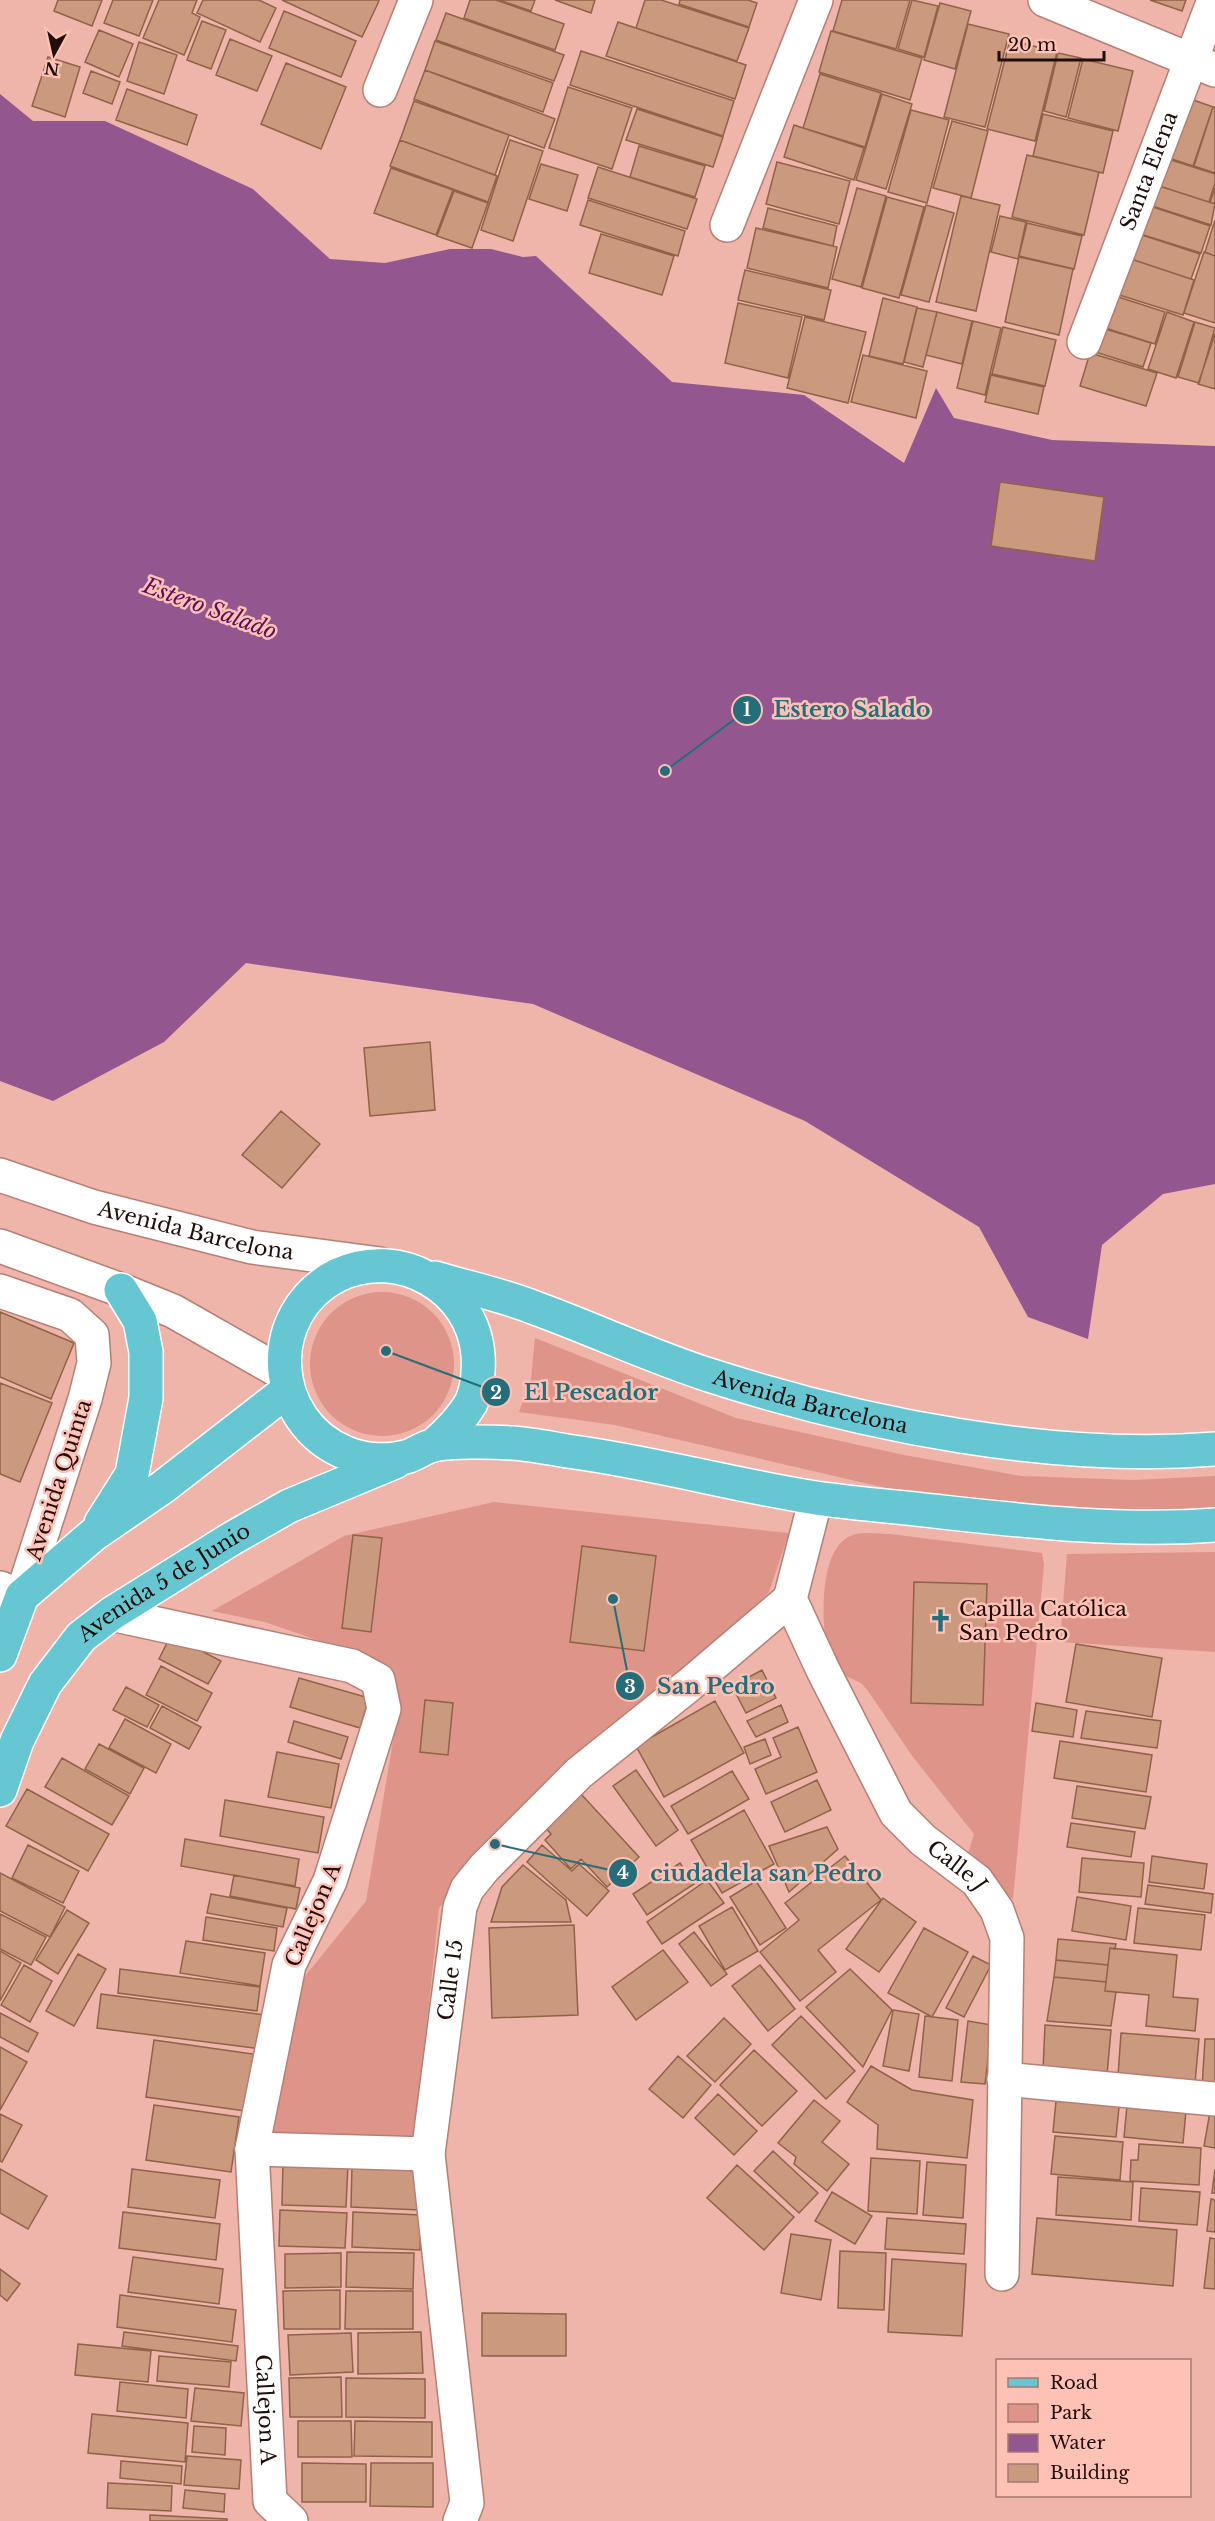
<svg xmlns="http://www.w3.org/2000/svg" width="1215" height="2521" viewBox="0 0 1215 2521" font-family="'Libre Baskerville',serif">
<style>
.green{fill:#de9488}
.water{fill:#94568f}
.building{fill:#cb997e;stroke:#906248;stroke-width:1.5}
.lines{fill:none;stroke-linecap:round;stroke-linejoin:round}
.minor-casing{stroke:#b67f75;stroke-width:36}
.secondary-casing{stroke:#b67f75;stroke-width:36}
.primary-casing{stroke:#fff;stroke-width:36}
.minor{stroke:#fff;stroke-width:33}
.secondary{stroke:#fff;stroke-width:33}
.primary{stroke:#66c7d3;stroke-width:33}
.labels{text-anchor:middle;stroke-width:5;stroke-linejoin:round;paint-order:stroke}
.street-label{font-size:21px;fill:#210d0a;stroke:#fdc1b6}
.poi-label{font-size:21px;fill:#210d0a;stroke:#fdc1b6;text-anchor:start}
.water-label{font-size:22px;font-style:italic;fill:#5d0d5a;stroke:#fdc1b6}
.leader{fill:none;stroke:#256d79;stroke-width:2}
.callout-dot{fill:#256d79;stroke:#fdc1b6;stroke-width:2}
.mark-label{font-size:18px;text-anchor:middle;font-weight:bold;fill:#fff}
.callout-label{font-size:22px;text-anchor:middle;font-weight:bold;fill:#256d79;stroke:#fdc1b6;stroke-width:5;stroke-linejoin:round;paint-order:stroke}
</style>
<rect width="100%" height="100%" fill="#efb4aa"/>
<path class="green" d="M310 1364a72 72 0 1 1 144 0a72 72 0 1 1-144 0Z
M535,1338l201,80 168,37 117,21 113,4 81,-4v40h-157l-146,-22 -297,-69 -96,-13 12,-33z
M494,1502l295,31 -20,59 -73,73 -129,97 -128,146 -25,237 -141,-11 29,-154 64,-79 34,-201 -14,-36 -121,-42 -53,-11 132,-75z
M890,1534l152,19 2,12 -31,334 -47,-39 8,-26 -61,-77 -45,-66 -7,-8 -24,-11c-4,-11 -11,-24 -12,-35 -3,-28 -4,-92 28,-102 11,-4 26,-1 37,-1z
M1215,1552v100l-155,-10 7,-88z"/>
<path class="water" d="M0,94l33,27h72l148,68 77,70 55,4 65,-14h41l32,8 13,-1 136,126 132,13 100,68 32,-75 18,30 98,22 163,6v738l-52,10 -61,51 -14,94 -60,-22 -49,-90 -174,-106 -272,-117 -287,-41 -82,79 -111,59 -53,-20z"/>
<path class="building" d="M58,0h44l-10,26 -38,-15z
M113,0h40l-14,36 -35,-13z
M159,0h38l-5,13 8,4 -16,38 -41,-17z
M203,0h56l17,8 -16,34 -63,-29z
M282,0h96l1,1 -17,36z
M470,0h26l68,24 -9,26 -91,-32z
M499,0h36l-4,11z
M555,0h40l-4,13z
M645,0h16l88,28 -12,33 -101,-33z
M680,0h68l9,3 -8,24 -70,-23z
M842,0h68l-14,49 -63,-18z
M912,0l26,6 -14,51 -26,-8z
M1150,0h36l-4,11z
M940,3l31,8 -16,58 -31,-9z
M284,11l72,30 -15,36 -72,-29z
M446,13l118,42 -10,26 -118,-41z
M202,21l24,9 -15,39 -24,-9z
M618,22l128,43 -11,34 -129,-43z
M968,24l41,10 -24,93 -41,-10z
M99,30l34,14 -14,33 -34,-15z
M831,31l91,27 -12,42 -91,-28z
M230,39l42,17 -15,35 -41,-16z
M1010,40l47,12 -22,89 -48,-12z
M435,41l118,42 -10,29 -118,-42z
M139,42l38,13 -13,39 -37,-13z
M581,51l153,50 -11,35 -153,-51z
M1058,53l23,5 -15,59 -22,-6z
M48,57l32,10 -15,50 -33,-11z
M1083,59l50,12 -15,60 -50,-13z
M286,63l60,24 -25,62 -60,-25z
M425,70l130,49 -11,29 -130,-49z
M91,71l29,11 -8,22 -29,-11z
M820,74l61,19 -16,54 -62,-19z
M568,87l64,21 -20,61 -63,-21z
M127,89l70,26 -10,30 -71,-25z
M882,94l30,10 -26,85 -30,-9z
M1185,97l28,10 -20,59 -27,-9z
M414,101l95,34 -14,40 -95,-35z
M1213,107h2v66l-21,-7z
M637,109l86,28 -10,30 -87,-27z
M911,110l38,10 -22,83 -39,-11z
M1043,114l70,17 -10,42 -70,-17z
M952,121l36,10 -17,67 -38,-10z
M794,125l70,23 -10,32 -70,-23z
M400,140l97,36 -9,26 -98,-36z
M510,140l33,11 -30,90 -32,-11z
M639,146l66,20 -10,31 -65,-20z
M1027,155l72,17 -15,63 -72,-18z
M1165,158l50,16v9l-6,19 -53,-17z
M777,162l73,19 -11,43 -73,-20z
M541,164l37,11 -11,36 -38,-12z
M598,167l99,32 -10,30 -99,-31z
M391,168l62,22 -17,45 -62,-22z
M1153,184l62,20 -4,21 -65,-21z
M857,188l29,8 -25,91 -29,-8z
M1215,188v16l-5,-2z
M454,191l34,12 -16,45 -35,-12z
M961,196l39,9 -24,106 -40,-9z
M887,197l37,10 -25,91 -37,-10z
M588,200l97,31 -7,25 -98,-31z
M1144,204l66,22 -9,27 -67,-21z
M926,205l28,8 -25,89 -28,-7z
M768,208l69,18 -4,20 -70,-18z
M1000,216l26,6 -8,37 -27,-7z
M1215,220v36l-10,-4z
M1027,223l55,13 -8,33 -55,-13z
M756,228l81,19 -9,41 -81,-20z
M1136,233l64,21 -9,25 -63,-21z
M601,234l73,22 -12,39 -73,-22z
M1204,252l11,4v67l-31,-10z
M1019,257l54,12 -14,66 -54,-13z
M1128,258l66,22 -11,35 -67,-21z
M745,270l86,20 -7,30 -86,-20z
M1109,294l56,18 -10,32 -56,-18z
M883,298l34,9 -14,57 -34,-8z
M738,303l64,14 -14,61 -63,-15z
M917,308l20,4 -14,55 -19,-5z
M937,312l35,9 -10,43 -36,-9z
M1167,312l27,10 -18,56 -28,-9z
M805,317l61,15 -18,71 -61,-15z
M973,321l28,7 -16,67 -28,-7z
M1195,322l20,6 -16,55 -21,-6z
M1003,327l53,13 -11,46 -53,-12z
M1099,327l52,16 -8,24 -51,-16z
M1215,334v55l-17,-5z
M1090,353l67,20 -11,33 -66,-20z
M863,355l64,16 -11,47 -65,-16z
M991,375l53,12 -6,27 -53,-12z
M1000,482l104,15 -9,64 -104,-15z
M430,1042l5,68 -65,6 -6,-68z
M281,1111l39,33 -38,44 -40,-33z
M0,1312l74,31 -23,56 -51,-22z
M0,1383l52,20 -32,79 -20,-8z
M353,1535l29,3 -11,94 -29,-4z
M582,1546l74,10 -12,95 -74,-9z
M914,1582l73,2 -4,121 -72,-2z
M171,1635l50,26 -13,23 -49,-25z
M1076,1644l86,14 -10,59 -86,-15z
M161,1666l51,27 -15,28 -51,-26z
M762,1670l14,28 -30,15 -14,-27z
M299,1678l70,20 -9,30 -70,-21z
M126,1687l33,18 -12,22 -34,-17z
M425,1700l28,3 -5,52 -28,-3z
M715,1701l29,52 -80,44 -28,-51z
M1036,1703l41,7 -4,27 -41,-6z
M781,1705l7,17 -32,15 -9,-16z
M162,1706l39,21 -12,22 -39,-21z
M1086,1711l75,10 -4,27 -76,-10z
M125,1719l46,25 -15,29 -47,-25z
M294,1721l54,16 -7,22 -53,-17z
M798,1727l19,45 -51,22 -11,-25 26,-12 -8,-19z
M765,1739l6,16 -21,9 -6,-17z
M1060,1741l92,14 -6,37 -92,-14z
M99,1744l45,24 -14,26 -45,-25z
M277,1752l62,12 -8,44 -63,-11z
M62,1758l67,38 -17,29 -67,-38z
M636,1770l42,60 -22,16 -43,-60z
M732,1771l17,28 -61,35 -17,-28z
M817,1780l14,30 -46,22 -14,-30z
M1077,1786l74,11 -6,32 -73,-11z
M27,1789l82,45 -21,37 -82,-45z
M581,1794l58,63 -32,30 -26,-28 -10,10 -26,-29 6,-6 -6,-7z
M225,1800l99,17 -6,36 -98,-17z
M744,1810l30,54 -52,29 -31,-53z
M1071,1823l64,9 -4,25 -64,-10z
M827,1827l11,22 -49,43 -20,-46z
M185,1839l114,20 -4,27 -114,-20z
M28,1845l51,26 -16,32 -51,-25z
M542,1845l30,26 7,-7 30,27 -22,25 -60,-54z
M845,1856l36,44 -63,50 18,22 -36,29 -40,-49 39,-32 -14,-17z
M1152,1856l55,8 -3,25 -55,-7z
M1082,1858l62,5 -3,34 -62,-5z
M680,1863l14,21 -47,31 -14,-21z
M523,1865l43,35 5,22h-80l11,-35z
M0,1873l65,34 -15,30 -50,-26z
M234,1875l66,13 -4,21 -66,-13z
M707,1880l17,23 -62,41 -15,-22z
M756,1881l30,47 -26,17 -30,-48z
M1148,1885l65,9 -2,19 -66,-9z
M211,1894l76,14 -4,19 -76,-14z
M1077,1897l54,9 -5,34 -54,-9z
M883,1898l33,24 -37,50 -33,-23z
M732,1907l26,44 -33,19 -26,-44z
M1138,1908l67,7 -4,35 -67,-7z
M67,1910l22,13 -31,51 -22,-14z
M0,1914l46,23 -15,28 -31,-16z
M206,1917l71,11 -3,23 -71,-11z
M574,1925l4,90 -86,3 -3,-90z
M924,1928l44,24 -36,65 -44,-24z
M694,1932l33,42 -16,12 -32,-42z
M1058,1939l58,5 -1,5 -5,-1 -2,17 -52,-5z
M186,1941l79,12 -5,33 -80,-13z
M1110,1948l67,7 -4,42 25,2 -3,32 -49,-5 3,-31 -44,-4z
M663,1950l25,32 -52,38 -24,-33z
M0,1951l21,12 -21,38z
M78,1954l28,15 -32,57 -28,-15z
M973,1956l18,9 -27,52 -18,-9z
M1056,1960l52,5 -2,17 -52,-5z
M24,1965l28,16 -22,41 -29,-17z
M760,1965l35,44 -27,22 -36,-45z
M120,1969l140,18 -3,24 -139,-18z
M850,1969l42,41 -29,57 -57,-60z
M1054,1977l52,5 -1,9 11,1 -5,34 -64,-5z
M101,1994l164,21 -4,34 -164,-21z
M893,2010l26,4 -10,57 -26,-5z
M0,2013l38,20 -10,19 -28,-15z
M801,2016l54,55 -29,28 -54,-54z
M925,2016l33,4 -6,61 -33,-4z
M724,2018l27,26 -36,38 -28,-26z
M968,2021l24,4 -7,59 -24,-2z
M1045,2025l66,5 -4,45 -64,-5z
M1121,2033l78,6 -4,44 -77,-7z
M1205,2039h10v49h-13z
M154,2040l106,15 -8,57 -106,-15z
M0,2047l27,15 -27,48z
M754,2050l43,41 -35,35 -42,-41z
M678,2056l33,29 -28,33 -34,-29z
M871,2066l41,24 61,10 -6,58 -90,-9 1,-24 -31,-23z
M1057,2091l63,6 -4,40 -63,-5z
M718,2094l39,37 -23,24 -39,-37z
M1128,2095l59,5 -4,43 -59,-6z
M814,2100l26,21 -18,21 27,22 -22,27 -33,-27 2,-7 -18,-14z
M154,2105l85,12 -8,55 -85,-12z
M1211,2106h4v42l-11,-2z
M0,2114l22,11 -20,37 -2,-1z
M1055,2136l68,6 -3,38 -69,-6z
M1139,2144l62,4 -2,37 -69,-4 1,-21h7z
M773,2151l45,42 -19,20 -45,-42z
M871,2158l49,3 -3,53 -49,-3z
M283,2161l65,3 -2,43 -64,-2z
M927,2162l39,3 -3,53 -40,-3z
M352,2165l70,2 -2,43 -69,-3z
M737,2165l57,52 -30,33 -57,-52z
M0,2169l47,27 -19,33 -28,-16z
M132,2169l88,11 -5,38 -87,-11z
M1215,2169v24h-3z
M1058,2177l75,5 -2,38 -75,-5z
M1141,2188l59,4 -3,33 -58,-4z
M832,2192l40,24 -17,28 -40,-23z
M1211,2199l4,1v32l-8,-1z
M280,2210l67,3 -2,35 -66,-2z
M123,2212l97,12 -4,36 -97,-12z
M353,2212l68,3 -1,35 -68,-3z
M887,2218l79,6 -2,30 -79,-5z
M1037,2218l140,12 -4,56 -141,-12z
M791,2234l40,6 -10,60 -40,-7z
M1210,2238l5,1v50l-11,-1z
M840,2251l46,2 -2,57 -46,-2z
M347,2252l67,1 -1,36 -67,-2z
M341,2253v34l-56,1v-34z
M133,2257l90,12 -4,35 -91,-12z
M892,2259l74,5 -4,72 -74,-4z
M0,2269l20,15 -13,17 -7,-6z
M340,2290v39h-56l-1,-38z
M346,2291h67v38h-68z
M120,2295l116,15 -4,32 -115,-15z
M482,2313l84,1v42h-84z
M124,2332l114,14 -2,15 -114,-15z
M421,2332l2,41 -65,1v-41z
M351,2333l2,39 -63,3 -2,-40z
M78,2344l73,7 -3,31 -73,-7z
M159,2356l72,6 -2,25 -72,-6z
M341,2377l1,40h-52l-1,-39z
M346,2378l79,1v39l-79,-1z
M120,2382l68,7 -2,29 -69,-7z
M195,2388l49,5 -3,33 -50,-5z
M92,2414l96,9 -3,39 -97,-9z
M298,2421h53l1,36h-54z
M355,2421l77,1v35l-78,-1z
M194,2426l32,2 -1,27 -33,-3z
M187,2456l54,4 -2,29 -55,-4z
M121,2461l61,5 -1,18 -61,-6z
M302,2463l64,1v38h-64z
M371,2463h62v44l-63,-1z
M108,2483l64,3 -1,25 -64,-3z
M185,2490l40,4 -1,18 -41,-4z
M150,2515l77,4v2h-77z"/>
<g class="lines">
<defs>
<g id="minor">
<path d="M1045,0l170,70"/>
<path d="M380,90l36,-90"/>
<path d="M727,225l89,-225"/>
<path id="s1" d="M1084,342l130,-342"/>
<path d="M0,1291l70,24 22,20 2,28 -9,36 -63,197 -22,-8"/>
<path id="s2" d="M816,1498l-26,101 33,71 73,143 27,27 54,41 20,29 10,28 -5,336"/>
<path id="s3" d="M111,1614l241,52 26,14 6,29 -54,172 -41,84 -37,184 18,352 21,20"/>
<path d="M1004,2079l211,20"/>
<path d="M252,2149l176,5"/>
<path id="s4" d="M460,2521l7,-18 -39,-349 32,-247 7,-18 17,-21 95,-95 110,-88 101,-86"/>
</g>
<g id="secondary">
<path id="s5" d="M0,1175l94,32 158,40 128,17"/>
<path d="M0,1246l121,44 52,21 111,63"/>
</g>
<g id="primary">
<path id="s6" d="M435,1278c33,10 68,17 100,30 58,21 115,48 174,67 155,50 343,87 506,74"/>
<path d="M434,1445c15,-13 27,-25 37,-42 7,-15 8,-32 7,-48 -5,-67 -79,-109 -140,-80 -76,38 -69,147 8,178 19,8 44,9 63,3 8,-3 16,-9 25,-11 16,-4 61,-3 78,-2 18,1 37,5 55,8 84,11 166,34 249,47 41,6 84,9 126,14 90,10 183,20 273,13"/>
<path d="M101,1523l31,-49 14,-76v-46l-6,-31 -19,-31"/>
<path d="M0,1655l22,-59 71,-61 70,-48 125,-97"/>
<path id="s7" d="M0,1790l17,-49 28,-57 36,-47 30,-23 120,-75 58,-33 106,-44"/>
</g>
</defs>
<use href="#minor" class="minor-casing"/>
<use href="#secondary" class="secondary-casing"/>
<use href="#primary" class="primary-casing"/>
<use href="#minor" class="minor"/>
<use href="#secondary" class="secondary"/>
<use href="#primary" class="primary"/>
</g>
<defs>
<symbol id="church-bare" viewBox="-9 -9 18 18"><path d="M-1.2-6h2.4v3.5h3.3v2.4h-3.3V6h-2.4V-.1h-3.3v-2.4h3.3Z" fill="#256d79" stroke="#fdc1b6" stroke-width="2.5" paint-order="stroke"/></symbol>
</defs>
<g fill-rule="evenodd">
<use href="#church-bare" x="924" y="1604" width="33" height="33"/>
</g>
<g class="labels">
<g class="street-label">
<text dy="7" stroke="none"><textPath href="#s1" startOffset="183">Santa Elena</textPath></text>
<text dy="7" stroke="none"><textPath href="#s5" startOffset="204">Avenida Barcelona</textPath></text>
<text dy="7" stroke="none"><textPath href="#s6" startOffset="396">Avenida Barcelona</textPath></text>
<text transform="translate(59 1480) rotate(-72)" y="7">Avenida Quinta</text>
<text dy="7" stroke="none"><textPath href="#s7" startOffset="274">Avenida 5 de Junio</textPath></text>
<text dy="7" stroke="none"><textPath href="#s2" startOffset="424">Calle J</textPath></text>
<text transform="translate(313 1915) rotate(-67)" y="7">Callejon A</text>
<text dy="7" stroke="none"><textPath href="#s4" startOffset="546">Calle 15</textPath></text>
<text dy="7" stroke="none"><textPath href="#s3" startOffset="1028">Callejon A</textPath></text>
</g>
<g class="poi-label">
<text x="959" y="1616">Capilla Católica<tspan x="959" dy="24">San Pedro</tspan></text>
</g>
<g class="water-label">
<text transform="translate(210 608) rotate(20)" y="8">Estero Salado</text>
</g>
</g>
<path class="leader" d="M665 771L747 710M386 1351L496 1392M613 1599L630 1686M495 1844L623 1873"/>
<g class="callout-dot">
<circle cx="665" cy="771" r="6"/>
<circle cx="386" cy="1351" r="6"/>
<circle cx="613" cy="1599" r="6"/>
<circle cx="495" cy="1844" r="6"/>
<circle cx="747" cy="710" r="15"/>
<circle cx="496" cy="1392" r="15"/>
<circle cx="630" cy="1686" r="15"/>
<circle cx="623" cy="1873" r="15"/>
</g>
<g class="mark-label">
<text x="747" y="716">1</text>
<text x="496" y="1399">2</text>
<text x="630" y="1693">3</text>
<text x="623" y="1879">4</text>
</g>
<g class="callout-label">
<text x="852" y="717">Estero Salado</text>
<text x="591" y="1400">El Pescador</text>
<text x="716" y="1694">San Pedro</text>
<text x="766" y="1881">ciudadela san Pedro</text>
</g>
<rect x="996" y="2359" width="195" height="138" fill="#fdc1b6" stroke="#a57971" stroke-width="1.5"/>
<rect x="1008" y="2378" width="30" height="9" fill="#66c7d3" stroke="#a57971" stroke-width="1.5"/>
<text x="1050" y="2389" font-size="18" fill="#210d0a">Road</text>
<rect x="1008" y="2404" width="30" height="18" fill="#de9488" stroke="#a57971" stroke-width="1.5"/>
<text x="1050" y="2419" font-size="18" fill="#210d0a">Park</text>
<rect x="1008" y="2434" width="30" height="18" fill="#94568f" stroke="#a57971" stroke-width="1.5"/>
<text x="1050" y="2449" font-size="18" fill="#210d0a">Water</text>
<rect x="1008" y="2464" width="30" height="18" fill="#cb997e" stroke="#a57971" stroke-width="1.5"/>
<text x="1050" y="2479" font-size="18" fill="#210d0a">Building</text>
<g transform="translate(54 54) rotate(188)" stroke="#fdc1b6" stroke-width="4.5" paint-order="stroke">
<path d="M0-4.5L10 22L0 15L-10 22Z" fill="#210d0a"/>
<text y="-9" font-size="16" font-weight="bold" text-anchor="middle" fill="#210d0a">N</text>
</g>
<path d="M999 51v9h105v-9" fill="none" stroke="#210d0a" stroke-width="3"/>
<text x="1008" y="51" font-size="18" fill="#210d0a" stroke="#fdc1b6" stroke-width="4.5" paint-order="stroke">20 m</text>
</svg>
